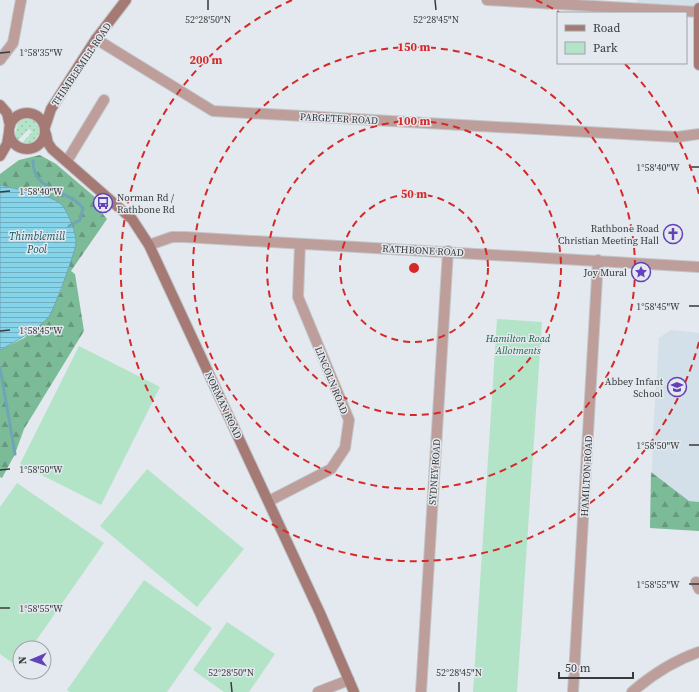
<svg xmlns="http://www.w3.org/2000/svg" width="699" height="692" viewBox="0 0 699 692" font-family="'Source Serif 4',serif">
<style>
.built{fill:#d3dfe9}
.grass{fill:url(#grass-dots)}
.forest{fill:url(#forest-firs)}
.green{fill:#b4e4c8}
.water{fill:url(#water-rules);stroke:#6fa6b6}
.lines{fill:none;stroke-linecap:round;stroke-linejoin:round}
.stream{stroke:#6fa6b6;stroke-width:3}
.street-casing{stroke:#c1c6ca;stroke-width:12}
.secondary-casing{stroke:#c1c6ca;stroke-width:12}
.street{stroke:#bd9e9a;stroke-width:10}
.secondary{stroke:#a67a74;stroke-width:10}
.ticks{fill:none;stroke:#383a3c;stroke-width:1.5}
.ring{fill:none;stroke:#d62828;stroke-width:2;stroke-dasharray:7 5}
.labels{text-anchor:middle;stroke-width:3;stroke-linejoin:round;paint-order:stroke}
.street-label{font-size:10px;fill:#383a3c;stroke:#e3e9ee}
.poi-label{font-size:10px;fill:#383a3c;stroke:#e3e9ee;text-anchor:end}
.park-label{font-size:10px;font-style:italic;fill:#186241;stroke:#e3e9ee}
.water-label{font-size:11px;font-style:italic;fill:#125564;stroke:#e3e9ee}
.ticks-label{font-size:10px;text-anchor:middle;fill:#383a3c;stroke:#e3e9ee;stroke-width:3;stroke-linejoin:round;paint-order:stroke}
.centre{fill:#d62828;stroke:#e3e9ee;stroke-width:2}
.ring-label{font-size:12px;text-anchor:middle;font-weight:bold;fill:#d62828;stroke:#e3e9ee;stroke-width:3;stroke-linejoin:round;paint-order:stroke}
</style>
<defs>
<pattern id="grass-dots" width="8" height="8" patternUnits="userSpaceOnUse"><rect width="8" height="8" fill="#b4e4c8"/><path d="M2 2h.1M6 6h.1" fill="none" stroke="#9cc4ad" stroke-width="1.8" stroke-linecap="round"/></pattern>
<pattern id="forest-firs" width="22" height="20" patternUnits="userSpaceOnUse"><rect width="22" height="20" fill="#7cbb98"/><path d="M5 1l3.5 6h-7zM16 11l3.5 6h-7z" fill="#67997d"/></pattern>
<pattern id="water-rules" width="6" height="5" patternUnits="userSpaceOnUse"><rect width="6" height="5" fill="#86d4ea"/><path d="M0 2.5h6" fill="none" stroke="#6fadbf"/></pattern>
</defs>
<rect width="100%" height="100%" fill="#e3e9ee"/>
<path class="built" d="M637,0h62v8l-62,1z
M671,330l28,3v198l-49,-3 3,-92 6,-98z"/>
<path class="grass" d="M25,118l9,2 6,10 -5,11 -7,3 -6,-1 10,-11 -3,-3 -11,11 -3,-6 3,-12z"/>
<path class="forest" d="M40,155l16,9 40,34 -2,5 13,16 -36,52 4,3 9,57 -60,98 -9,25 -13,24 -2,-1v-127l24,-12 11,-11 25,-34 11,-34 -10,-55 -22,-10 -39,-9v-11l19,-14z
M651,472l38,29 10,1v29l-49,-3z"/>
<path class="green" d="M497,319l45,3 -25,370h-44z
M79,346l81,41 -59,118 -81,-41z
M147,469l97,80 -47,58 -97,-81z
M17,483l87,60 -73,105h-11v16l-2,3 -18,-13v-147z
M144,580l68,48 -45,64h-97l-3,-2z
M227,622l48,32 -26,38h-25l-31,-22z"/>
<path class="water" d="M0,185c17,5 48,8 61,19 7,7 16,30 15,40 -1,8 -23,69 -28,74 -12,12 -33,24 -48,32z"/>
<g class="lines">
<path class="stream" d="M33,161c0,31 34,27 50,47l-3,12 -11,6
M0,367l15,87"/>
<defs>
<path id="street" d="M487,0l212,12
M96,39l117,72 464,26 22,-3
M0,60l13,-17 8,-43
M67,161l37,-61
M149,245l23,-8h13l514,30
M269,501l62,-32 14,-21 4,-28 -51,-123 2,-53
M696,582l3,7
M318,692l31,-12
M421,692l27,-441
M573,692l25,-432
M632,692c21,-18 41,-31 67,-40"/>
<path id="secondary" d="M699,8v57
M0,105l7,8 3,13
M9 131a18 18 0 1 1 36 0a18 18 0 1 1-36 0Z
M45,127l6,-18 45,-70 30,-39
M46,134l2,9 4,6 80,70 17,26 171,368 34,79
M0,156l7,-12 2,-12"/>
</defs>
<use href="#street" class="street-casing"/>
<use href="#secondary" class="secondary-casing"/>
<use href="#street" class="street"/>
<use href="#secondary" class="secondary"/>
</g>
<path class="ticks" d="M208,0v10M435,0l1,10M0,53l10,-1M689,167h10M0,192l10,-1M689,306h10M0,331l10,-1M689,445h10M0,470l10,-1M689,584h10M0,608h10M231,682l1,10M459,682v10"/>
<g class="ring">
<circle cx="414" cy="268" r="74"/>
<circle cx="414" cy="268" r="147"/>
<circle cx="414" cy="268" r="221"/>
<path d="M699 342A294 294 0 1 1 292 0M536 0A294 294 0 0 1 559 12M625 64A294 294 0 0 1 699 194"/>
</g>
<defs>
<symbol id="bus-ring" viewBox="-11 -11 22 22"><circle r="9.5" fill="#e3e9ee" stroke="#6341b9" stroke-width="1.5"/><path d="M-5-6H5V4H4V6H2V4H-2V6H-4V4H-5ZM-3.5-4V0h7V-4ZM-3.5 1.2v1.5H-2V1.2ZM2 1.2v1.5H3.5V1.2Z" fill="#6341b9"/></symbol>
<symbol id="church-ring" viewBox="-11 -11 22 22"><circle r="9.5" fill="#e3e9ee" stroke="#6341b9" stroke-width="1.5"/><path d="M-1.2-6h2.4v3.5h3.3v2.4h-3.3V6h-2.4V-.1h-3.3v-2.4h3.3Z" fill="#6341b9"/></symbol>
<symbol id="sight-ring" viewBox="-11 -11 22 22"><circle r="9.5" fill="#e3e9ee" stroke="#6341b9" stroke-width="1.5"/><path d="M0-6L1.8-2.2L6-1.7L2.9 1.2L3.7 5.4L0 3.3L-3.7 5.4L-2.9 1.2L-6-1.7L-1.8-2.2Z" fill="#6341b9"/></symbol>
<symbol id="school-ring" viewBox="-11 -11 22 22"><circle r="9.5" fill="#e3e9ee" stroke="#6341b9" stroke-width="1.5"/><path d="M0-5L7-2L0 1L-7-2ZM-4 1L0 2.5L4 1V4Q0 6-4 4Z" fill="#6341b9"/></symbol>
</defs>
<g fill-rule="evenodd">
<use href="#bus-ring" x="92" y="192" width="22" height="22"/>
<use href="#church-ring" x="662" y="223" width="22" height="22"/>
<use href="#sight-ring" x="630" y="261" width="22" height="22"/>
<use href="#school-ring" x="666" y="376" width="22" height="22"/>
</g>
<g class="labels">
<g class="street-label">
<text transform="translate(81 64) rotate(-56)" y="4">THIMBLEMILL ROAD</text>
<text transform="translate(339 118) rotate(3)" y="4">PARGETER ROAD</text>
<text transform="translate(423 250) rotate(3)" y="4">RATHBONE ROAD</text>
<text transform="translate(332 380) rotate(68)" y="4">LINCOLN ROAD</text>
<text transform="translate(224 405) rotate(65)" y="4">NORMAN ROAD</text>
<text transform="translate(434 472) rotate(-86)" y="4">SYDNEY ROAD</text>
<text transform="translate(586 476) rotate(-87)" y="4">HAMILTON ROAD</text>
</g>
<g class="poi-label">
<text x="117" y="201" text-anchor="start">Norman Rd /<tspan x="117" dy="12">Rathbone Rd</tspan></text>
<text x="659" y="232">Rathbone Road<tspan x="659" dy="12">Christian Meeting Hall</tspan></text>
<text x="627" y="276">Joy Mural</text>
<text x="663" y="385">Abbey Infant<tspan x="663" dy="12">School</tspan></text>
</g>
<g class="park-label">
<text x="518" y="342">Hamilton Road<tspan x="518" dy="12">Allotments</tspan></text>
</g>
<g class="water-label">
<text x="37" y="240">Thimblemill<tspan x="37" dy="13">Pool</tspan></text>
</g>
</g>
<g class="ticks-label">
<text x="208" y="23">52°28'50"N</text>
<text x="436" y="23">52°28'45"N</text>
<text x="41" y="56">1°58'35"W</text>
<text x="658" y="171">1°58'40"W</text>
<text x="41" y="195">1°58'40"W</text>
<text x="658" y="310">1°58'45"W</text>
<text x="41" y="334">1°58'45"W</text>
<text x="658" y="449">1°58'50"W</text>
<text x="41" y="473">1°58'50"W</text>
<text x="658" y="588">1°58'55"W</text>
<text x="41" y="612">1°58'55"W</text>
<text x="231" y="676">52°28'50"N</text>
<text x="459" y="676">52°28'45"N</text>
</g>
<circle cx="414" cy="268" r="6" class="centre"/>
<g class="ring-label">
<text x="414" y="51">150 m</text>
<text x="206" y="64">200 m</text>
<text x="414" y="125">100 m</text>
<text x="414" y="198">50 m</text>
</g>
<rect x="557" y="12" width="130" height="52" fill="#e3e9ee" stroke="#9fa3a7"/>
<rect x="565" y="25" width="20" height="6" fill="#a67a74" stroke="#9fa3a7"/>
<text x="593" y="32" font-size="12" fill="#383a3c">Road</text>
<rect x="565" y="42" width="20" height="12" fill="#b4e4c8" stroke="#9fa3a7"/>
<text x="593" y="52" font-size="12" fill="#383a3c">Park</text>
<g transform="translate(32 660) rotate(268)"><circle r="19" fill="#e3e9ee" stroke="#9fa3a7"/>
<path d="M0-3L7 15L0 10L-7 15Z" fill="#6341b9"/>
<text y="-6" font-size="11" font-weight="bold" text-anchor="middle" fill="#383a3c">N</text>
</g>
<path d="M559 672v6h74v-6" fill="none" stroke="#383a3c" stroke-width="2"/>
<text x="565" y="672" font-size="12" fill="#383a3c" stroke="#e3e9ee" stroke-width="3" paint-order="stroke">50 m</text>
</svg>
